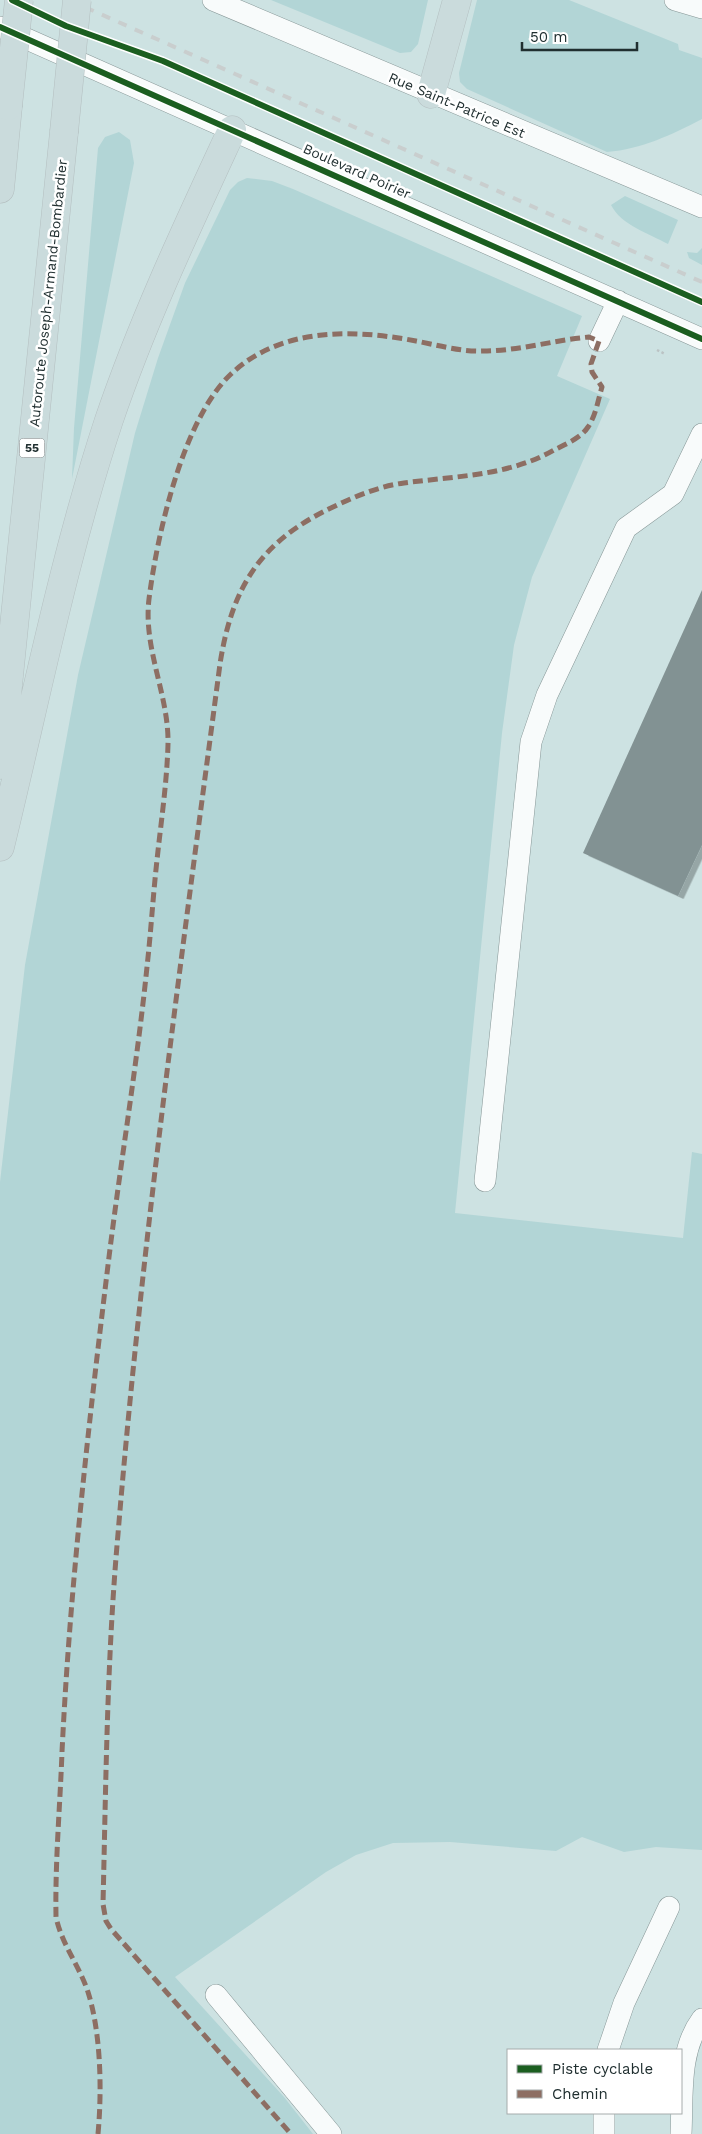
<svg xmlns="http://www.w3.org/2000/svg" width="702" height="2134" viewBox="0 0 702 2134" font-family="'Work Sans',sans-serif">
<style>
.green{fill:#b2d5d6}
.building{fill:#829293;filter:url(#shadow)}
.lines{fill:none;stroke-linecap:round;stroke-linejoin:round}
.minor-casing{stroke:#869696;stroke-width:22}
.highway-casing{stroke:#b4bfc0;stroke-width:29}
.path{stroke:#bbc3c4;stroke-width:2.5;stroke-dasharray:2.5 2.5;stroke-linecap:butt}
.minor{stroke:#f8fbfb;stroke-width:21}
.highway{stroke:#cadbdc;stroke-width:28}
.rail{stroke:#c9cece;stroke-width:4;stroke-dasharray:9 9;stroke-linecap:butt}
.highway-bridge-casing{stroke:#b4bfc0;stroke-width:29;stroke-linecap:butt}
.highway-bridge{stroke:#cadbdc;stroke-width:28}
.quiet{stroke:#8d6e63;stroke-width:5;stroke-dasharray:10 5;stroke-linecap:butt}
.cycleway-casing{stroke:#fff;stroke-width:9}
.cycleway{stroke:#1b5e20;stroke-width:6}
.labels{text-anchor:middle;stroke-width:5;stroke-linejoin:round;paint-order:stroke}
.shield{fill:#fff;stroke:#636d6e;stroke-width:1}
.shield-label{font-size:12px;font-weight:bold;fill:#202f30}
.street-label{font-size:14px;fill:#202f30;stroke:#fff}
</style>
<defs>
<filter id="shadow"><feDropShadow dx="5.5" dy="3" stdDeviation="0" flood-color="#0004"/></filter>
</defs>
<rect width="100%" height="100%" fill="#cde2e2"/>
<path class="green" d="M271,0h157l-10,44 -7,8 -11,1z
M477,0h92l109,44 1,6 23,8v61c-31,16 -60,30 -95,33l-140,-63 -7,-7 -1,-9z
M119,132l11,8 4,23 -62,316 2,-51 24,-280 7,-11z
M247,178l25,3 21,8 289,127 -25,60 53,23 -78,178 -18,68 -12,88 -47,480 228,25 9,-86 10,2v696l-46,-3 -32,5 -42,-15 -26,14 -106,-9 -57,1 -37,12 -30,17 -151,105 109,120 29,37h-313v-952l25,-217 53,-290 57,-242 23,-75 27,-75 45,-93 8,-8z
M625,196l53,24 -10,24c-18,-10 -47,-19 -57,-39z
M702,248v17l-13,-7 -2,-6 10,1z"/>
<path class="building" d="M702,590v255l-24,51 -95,-43z"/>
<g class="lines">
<defs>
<path id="minor" d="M213,0l489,207
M675,0l27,8
M0,27l702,312
M599,341l19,-40
M485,1181l46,-439 16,-47 79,-167 47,-34 29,-60
M216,1995l115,139
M608,2050l16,-47 45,-96
M604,2134v-21
M681,2134c2,-38 -3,-83 21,-115"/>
<path id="highway" d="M431,94l26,-94
M0,189l8,-83
M0,765l64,-633
M0,847c35,-143 63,-288 109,-427 34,-100 79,-195 123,-290"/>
</defs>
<use href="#minor" class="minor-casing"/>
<use href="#highway" class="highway-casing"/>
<path class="path" d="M657,350l8,4"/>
<use href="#minor" class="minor"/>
<use href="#highway" class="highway"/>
<path class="rail" d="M69,0l633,282"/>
<defs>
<path id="highway-bridge" d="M8,106l11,-106
M64,132l13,-132"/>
</defs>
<use href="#highway-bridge" class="highway-bridge-casing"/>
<use href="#highway-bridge" class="highway-bridge"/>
<path class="quiet" d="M98,2134c4,-43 3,-101 -10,-142 -9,-27 -26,-47 -32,-75 -1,-55 4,-110 6,-165 8,-166 27,-331 47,-495 12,-97 28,-193 38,-290 4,-36 6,-71 10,-107 4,-38 10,-78 11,-116 1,-49 -25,-95 -19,-145 8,-64 34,-180 82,-225 50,-47 122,-45 185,-33 21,4 45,11 67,10 36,0 71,-11 106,-14l10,4 -8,23 1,8 10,15c-4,13 -6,28 -14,40 -7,11 -22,17 -34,23 -45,26 -99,26 -150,33 -24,3 -48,13 -71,24 -72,34 -101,79 -113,157 -38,289 -78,579 -102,870 -11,123 -12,246 -15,370l3,17 5,8 180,205"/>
<defs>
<path id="cycleway" d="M12,0l54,26 97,35 539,241
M0,27l702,312"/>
</defs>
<use href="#cycleway" class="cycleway-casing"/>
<use href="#cycleway" class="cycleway"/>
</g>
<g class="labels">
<rect class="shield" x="19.5" y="438.5" width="25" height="19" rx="4"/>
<g class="shield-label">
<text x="32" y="452">55</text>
</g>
<g class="street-label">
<text transform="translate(457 105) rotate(23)" y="5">Rue Saint-Patrice Est</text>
<text transform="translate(357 171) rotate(24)" y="5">Boulevard Poirier</text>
<text transform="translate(48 293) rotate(-84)" y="5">Autoroute Joseph-Armand-Bombardier</text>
</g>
</g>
<rect x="507" y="2049" width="175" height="65" fill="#ffffff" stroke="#a6acac"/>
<rect x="517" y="2065" width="25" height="8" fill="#1b5e20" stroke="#a6acac"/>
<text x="552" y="2074" font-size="15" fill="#202f30">Piste cyclable</text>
<rect x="517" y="2090" width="25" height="8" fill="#8d6e63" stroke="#a6acac"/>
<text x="552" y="2099" font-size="15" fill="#202f30">Chemin</text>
<path d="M522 42v8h115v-8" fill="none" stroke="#202f30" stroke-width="2.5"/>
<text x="530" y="42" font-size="15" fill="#202f30" stroke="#ffffff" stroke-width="4" paint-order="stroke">50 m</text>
</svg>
